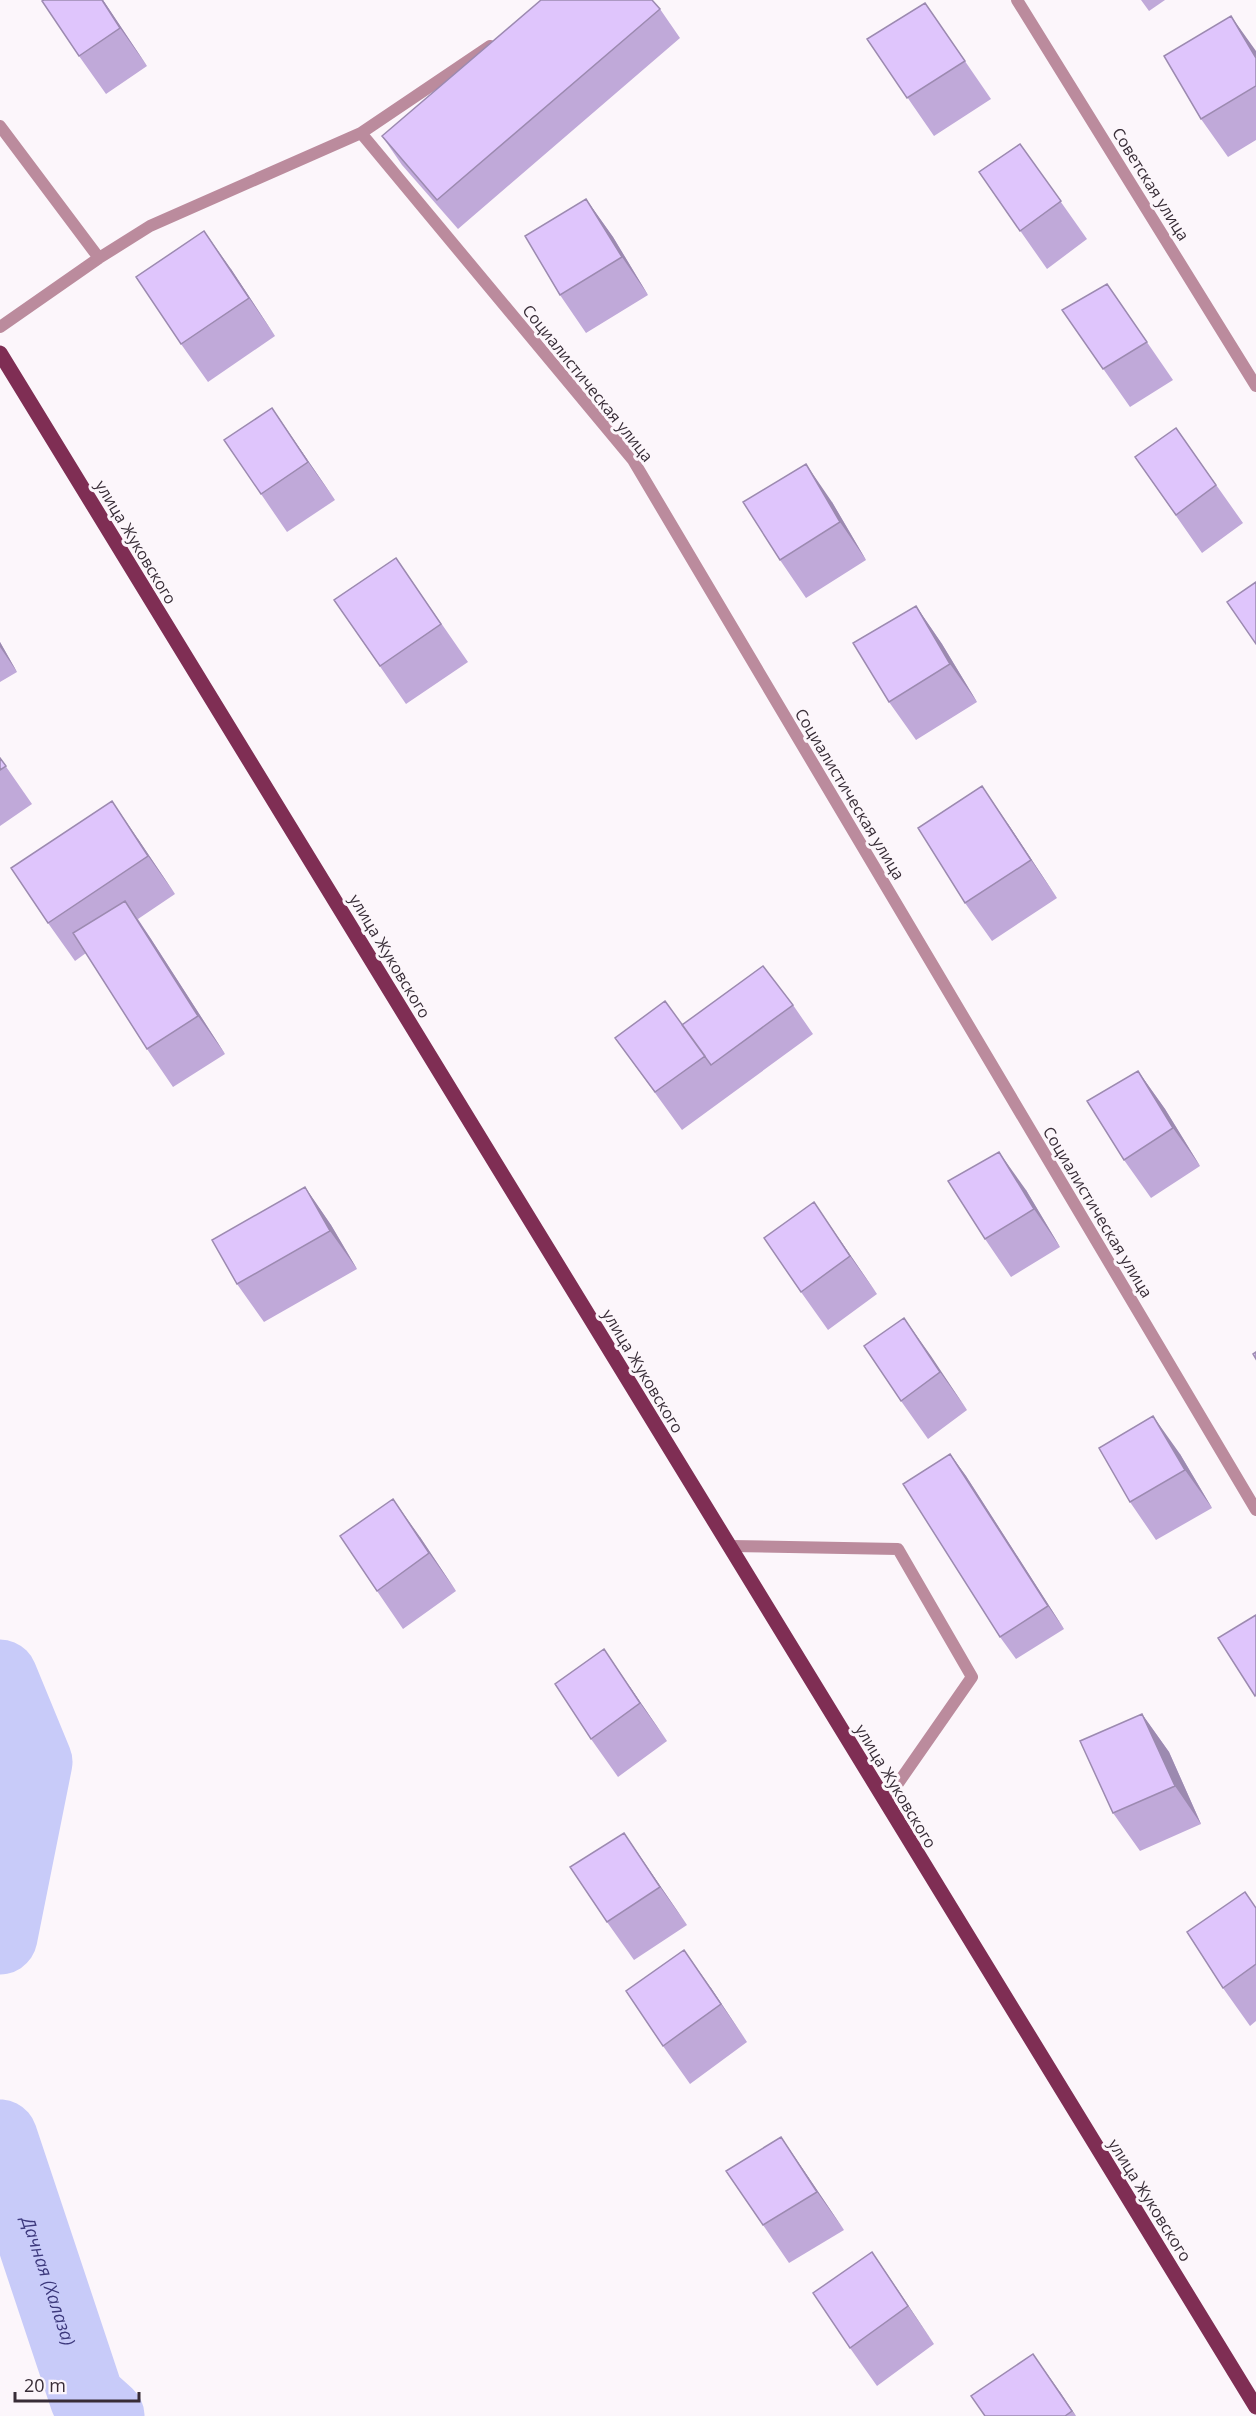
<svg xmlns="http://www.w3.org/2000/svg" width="1256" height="2416" viewBox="0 0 1256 2416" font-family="'Open Sans',sans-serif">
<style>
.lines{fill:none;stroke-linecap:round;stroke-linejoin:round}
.river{stroke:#c8cbf9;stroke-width:75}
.service{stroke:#bb8b9d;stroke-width:12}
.minor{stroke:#bb8b9d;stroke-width:12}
.primary{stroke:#7f2e54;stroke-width:15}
.wall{fill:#c0a9d9}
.shaded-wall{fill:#9c8ab0}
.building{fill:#dfc5fc;stroke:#9c8ab0;stroke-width:1.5}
.labels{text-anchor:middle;stroke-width:6;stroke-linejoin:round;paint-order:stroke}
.street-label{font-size:16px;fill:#382d37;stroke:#fcf6fb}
.water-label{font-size:18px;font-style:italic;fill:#3d397d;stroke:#fcf6fb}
</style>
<rect width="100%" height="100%" fill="#fcf6fb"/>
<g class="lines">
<g class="river">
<path d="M0,1677l35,85 -35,175"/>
<path id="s1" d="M0,2137l87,261 20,18"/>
</g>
<path class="service" d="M730,1546l168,3 74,128 -87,125"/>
<path class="minor" d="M1017,0l239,386
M0,126l99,132
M361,133l272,327 623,1050
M0,327l99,-69 51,-32 211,-93 129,-87"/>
<path class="primary" d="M0,353l1256,2054"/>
</g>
<path class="wall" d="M44,0h59l44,66 -41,28 -27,-38z
M1141,0h24l-16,11z
M925,3l66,96 -57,37 -67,-97z
M660,9l20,29 -222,191 -56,-64 -20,-29z
M1256,51v89l-28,17 -27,-38z
M1020,144l67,95 -40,30 -68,-97z
M586,199l27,38 35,58 -62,38 -26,-38z
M231,269l44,67 -67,46 -27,-38z
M1107,284l66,96 -43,27 -68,-97z
M272,408l63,92 -48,32 -26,-38z
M1176,428l67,95 -41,30 -67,-96z
M832,502l34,58 -60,38 -26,-38z
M396,558l72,104 -62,42 -72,-104z
M916,606l26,38 35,58 -61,38 -27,-38z
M0,642l17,30 -17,10z
M0,758l32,46 -32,22z
M1008,824l49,74 -65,43 -27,-38z
M138,839l37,55 -37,25 13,20 74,115 -52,33 -26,-38 -61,-96 -11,8 -27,-38z
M793,1005l20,29 -131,96 -67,-92 67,-13z
M1138,1071l27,38 35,57 -49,32 -27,-38z
M305,1187l26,38 26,44 -93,53 -27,-38z
M1026,1190l34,57 -49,30 -26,-38z
M840,1240l37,54 -49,36 -27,-38z
M904,1318l63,92 -39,29 -27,-38z
M950,1454l16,22 98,153 -48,30 -16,-22z
M1180,1454l32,54 -56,32 -26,-38z
M420,1537l36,54 -53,38 -26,-38z
M630,1687l37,54 -49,36 -27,-38z
M1142,1714l27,38 32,72 -61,27 -27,-38z
M624,1833l63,92 -53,35 -27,-38z
M1256,1907v114l-6,5 -27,-38z
M711,1988l36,54 -57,42 -27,-38z
M781,2137l63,93 -55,33 -26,-38z
M872,2252l62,92 -57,42 -27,-38z
M1060,2392l16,24h-91z"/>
<path class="shaded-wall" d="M102,0h1l44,66 -27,-38z
M1231,16l25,35v7z
M586,199l27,38 35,58 -26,-38z
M204,231l27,38 44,67 -26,-38z
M272,408l26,38 37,54 -27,-38z
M806,464l26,38 34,58 -26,-38z
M916,606l26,38 35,58 -27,-38z
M0,642l17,30 -17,-25z
M982,786l26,38 49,74 -26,-38z
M112,801l26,38 37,55 -27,-38z
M125,901l26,38 74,115 -27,-38z
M1138,1071l27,38 35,57 -27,-38z
M999,1152l27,38 34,57 -26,-38z
M305,1187l26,38 26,44 -27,-38z
M814,1202l26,38 37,54 -27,-38z
M904,1318l27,38 36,54 -27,-38z
M1153,1416l27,38 32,54 -27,-38z
M950,1454l16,22 98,153 -16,-23z
M393,1499l27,38 36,54 -27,-38z
M604,1649l26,38 37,54 -27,-38z
M1142,1714l27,38 32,72 -26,-38z
M624,1833l26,38 37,54 -27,-38z
M684,1950l27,38 36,54 -26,-38z
M781,2137l26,38 37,55 -27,-38z
M872,2252l26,38 36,54 -26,-38z
M1033,2354l27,38 16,24 -4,-5z"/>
<path class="building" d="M44,0h58l18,28 -41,28 -37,-55z
M541,0h111l8,9 -223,191 -55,-64z
M925,3l40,58 -58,37 -40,-59z
M1231,16l25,42v28l-55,33 -37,-63z
M1020,144l41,57 -41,30 -41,-59z
M586,199l36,58 -62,38 -35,-59z
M204,231l45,67 -68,46 -45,-67z
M1107,284l40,58 -44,27 -41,-59z
M272,408l36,54 -47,32 -37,-54z
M1176,428l40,57 -40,30 -41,-58z
M806,464l34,58 -60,38 -37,-58z
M396,558l45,66 -61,42 -46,-66z
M1256,582v62l-29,-42z
M916,606l34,58 -61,38 -36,-59z
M0,758l6,8 -6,4z
M982,786l49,74 -66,43 -47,-75z
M112,801l36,55 -100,67 -37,-55z
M125,901l73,115 -51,33 -74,-116z
M763,966l30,39 -82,60 -29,-40z
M665,1001l40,55 -50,36 -40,-54z
M1138,1071l35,57 -49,32 -37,-59z
M999,1152l35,57 -49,30 -37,-58z
M305,1187l25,44 -93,53 -25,-44z
M814,1202l36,54 -49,36 -37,-54z
M904,1318l36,54 -39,29 -37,-55z
M1256,1352v7l-3,-5z
M1153,1416l32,54 -55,32 -31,-54z
M950,1454l98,152 -48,31 -97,-153z
M393,1499l36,54 -52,38 -37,-55z
M1256,1615v80l-1,1 -37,-58z
M604,1649l36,54 -49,36 -36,-55z
M1142,1714l33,72 -62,27 -33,-72z
M624,1833l36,54 -53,35 -37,-55z
M1245,1892l11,16v56l-33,24 -36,-56z
M684,1950l37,54 -58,42 -37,-55z
M781,2137l36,55 -54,33 -37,-54z
M872,2252l36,54 -58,42 -37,-55z
M1033,2354l39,57 -7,5h-80l-14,-20z"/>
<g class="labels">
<g class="street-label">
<text transform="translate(1151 184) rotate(58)" y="6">Советская улица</text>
<text transform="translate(588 383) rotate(51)" y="6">Социалистическая улица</text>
<text transform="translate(136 542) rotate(59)" y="6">улица Жуковского</text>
<text transform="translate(850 794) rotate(59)" y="6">Социалистическая улица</text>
<text transform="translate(390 956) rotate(59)" y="6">улица Жуковского</text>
<text transform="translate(1098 1212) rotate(59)" y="6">Социалистическая улица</text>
<text transform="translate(643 1371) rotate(59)" y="6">улица Жуковского</text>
<text transform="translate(896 1786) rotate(59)" y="6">улица Жуковского</text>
<text transform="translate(1150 2200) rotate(58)" y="6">улица Жуковского</text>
</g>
<g class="water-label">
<text dy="6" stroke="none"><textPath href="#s1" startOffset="152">Дачная (Халаза)</textPath></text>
</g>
</g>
<path d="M15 2392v9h124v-9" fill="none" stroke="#382d37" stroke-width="3"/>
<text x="24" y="2392" font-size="18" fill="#382d37" stroke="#fcf6fb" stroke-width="4.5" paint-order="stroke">20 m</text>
</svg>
